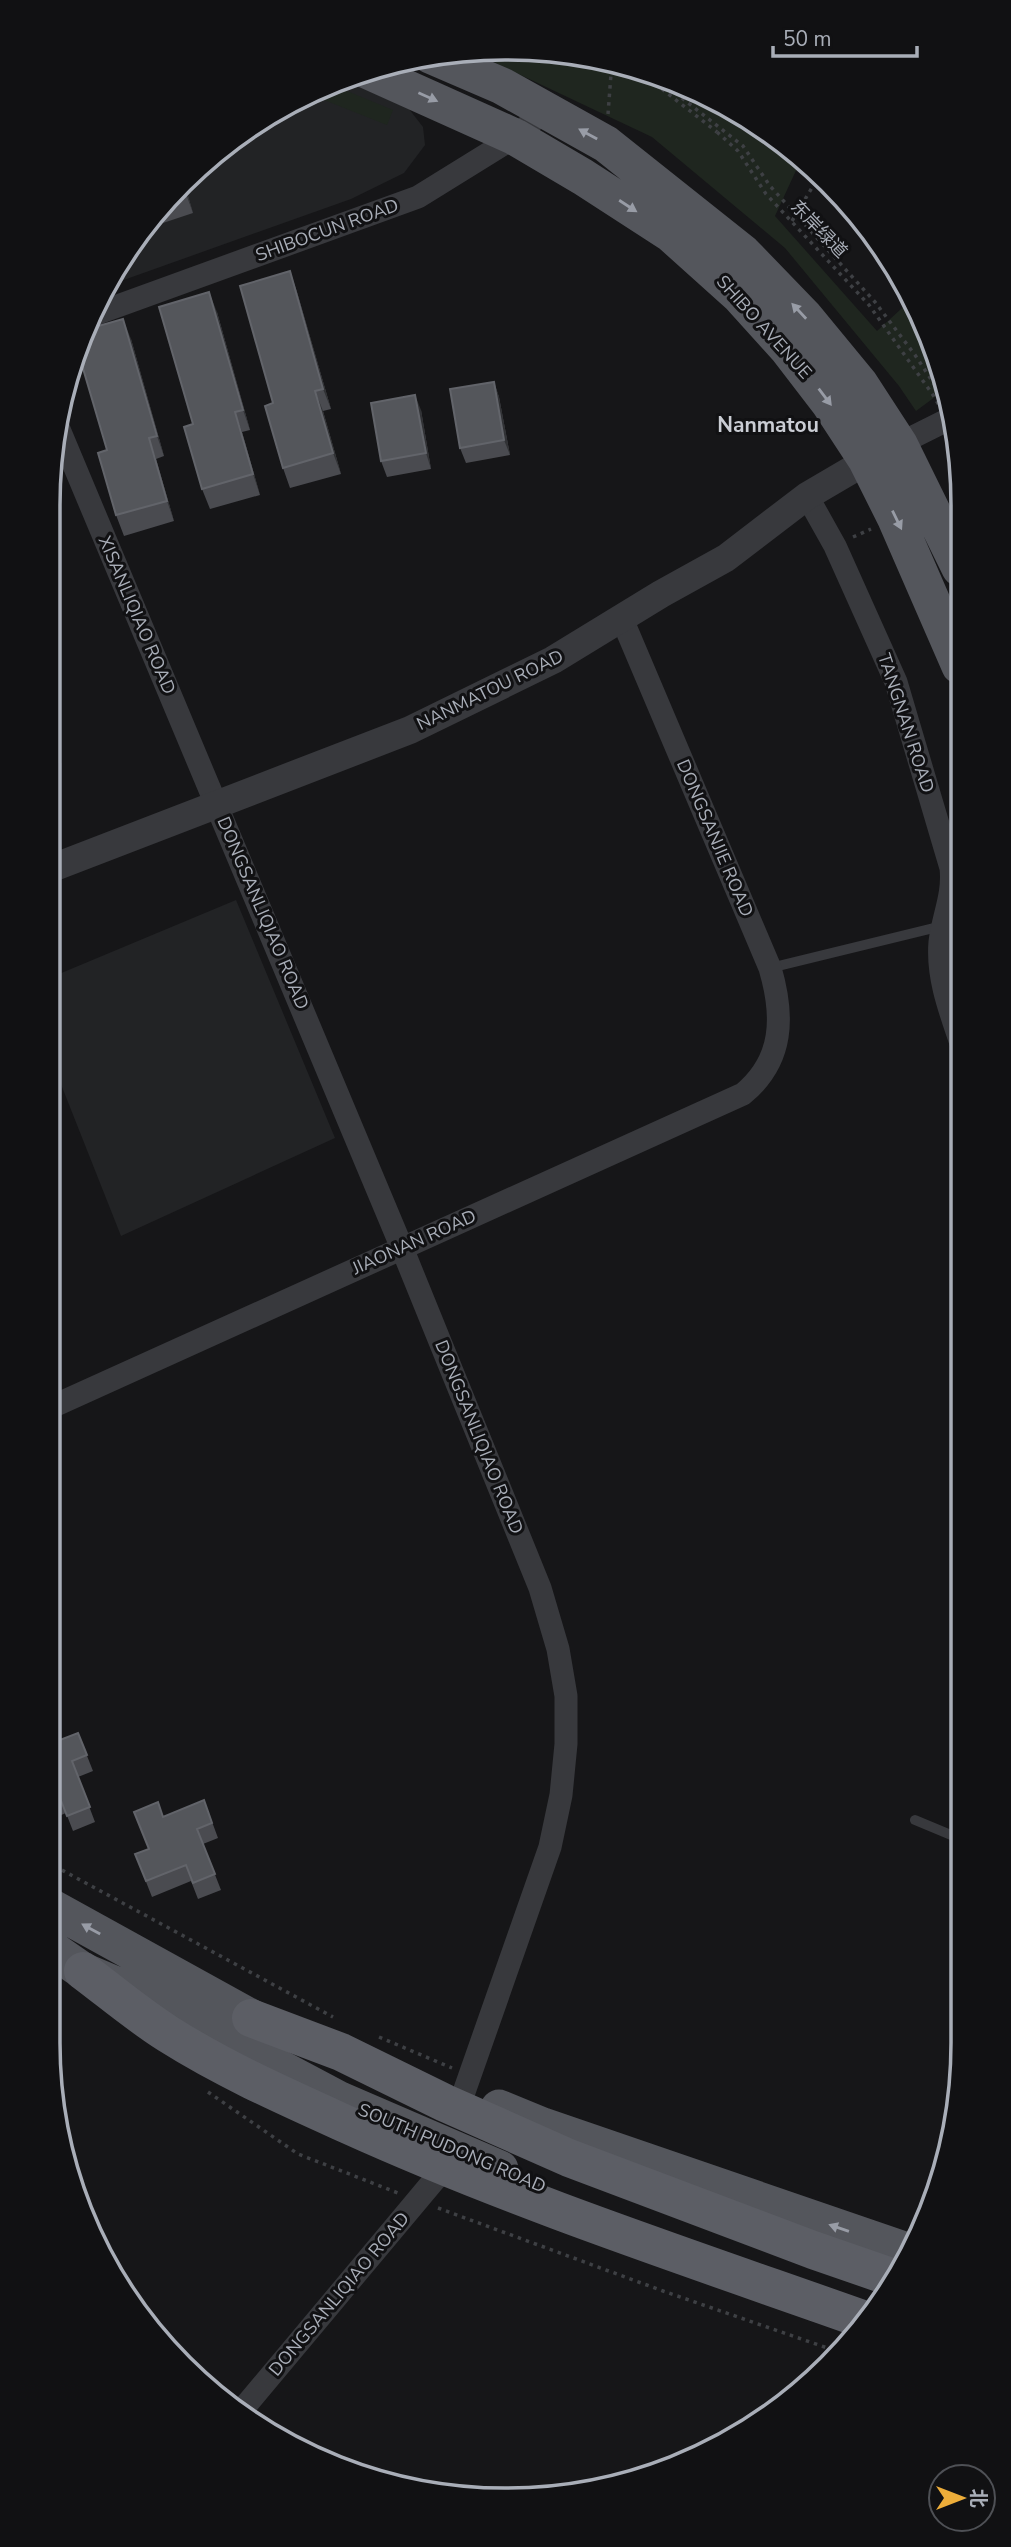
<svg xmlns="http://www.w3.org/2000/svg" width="1011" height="2547" viewBox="0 0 1011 2547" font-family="'Nunito Sans','Noto Sans SC',sans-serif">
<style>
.built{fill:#222325}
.green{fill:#1f261f}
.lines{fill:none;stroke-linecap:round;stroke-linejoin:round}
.path{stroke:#3e4044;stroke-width:3.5;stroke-dasharray:3.5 5;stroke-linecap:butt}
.service{stroke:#38393d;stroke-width:10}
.minor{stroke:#38393d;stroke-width:23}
.tertiary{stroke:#38393d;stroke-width:28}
.primary{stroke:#54565c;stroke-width:37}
.trunk{stroke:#5c5e65;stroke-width:38}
.path-bridge{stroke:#3e4044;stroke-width:3.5;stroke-dasharray:3.5 5;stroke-linecap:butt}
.wall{fill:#4a4b50}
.shaded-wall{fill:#313235}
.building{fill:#54565b;stroke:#62646a;stroke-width:2}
.oneway{fill:#989ca6}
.labels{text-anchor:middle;stroke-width:6;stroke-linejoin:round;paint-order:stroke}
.street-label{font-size:18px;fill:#a9aeb8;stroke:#111113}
.quarter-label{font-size:21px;font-weight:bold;fill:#cacdd4;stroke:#111113}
.rim{fill:none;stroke:#a9aeb8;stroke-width:3.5}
</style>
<rect width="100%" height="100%" fill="#161618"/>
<path class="built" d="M342,79l67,30 14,18 2,18 -21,28 -53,26 -247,88 38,-61 62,-65 73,-53z
M236,900l99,238 -214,98 -74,-187v-70z"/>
<path class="green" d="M536,48l88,15 108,49 27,27 40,25 -24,52 102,115 36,-33 30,93 -27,20 -17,-25 -114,-138 -133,-111 -184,-87z
M330,84l63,26 -6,15 -78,-31z"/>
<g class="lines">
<path class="path" d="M635,68l82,64
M655,77l88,69 27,40 105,116 40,53 29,44
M608,114l3,-40
M792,221l27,-45
M950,490l10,-4
M853,537l18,-8
M47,1862l286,155
M379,2037l73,31
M208,2092l90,62 100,39
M438,2208l225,83 173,60"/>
<path class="service" d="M770,968l172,-42
M915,1820l48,20"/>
<path class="minor" d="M90,316l328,-119 97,-60 30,-27
M58,427l344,821 138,340 18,61 8,47v48l-5,51 -11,52 -86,245
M899,444l52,-26
M807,496l28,50 61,136 55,186c3,27 -8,48 -11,74 -3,35 10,69 21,101
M47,1409l696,-315c41,-34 41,-78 27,-126l-148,-349
M242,2410l194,-232"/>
<path class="tertiary" d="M47,870l363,-140 143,-70 108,-66 65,-36 81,-62 75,-44"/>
<path class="primary" d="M430,55l72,31 104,58 137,109 61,63 56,68 39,60 61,124
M366,70l149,67 68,40 88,57 69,62 47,52 43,56 36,55 30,60 64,147
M47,1905l232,128
M47,1946l36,25 64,27 193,102 160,69
M499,2108l44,18 361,124"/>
<path class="trunk" d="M83,1971c28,21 55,44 85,63 57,36 118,63 180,91 168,76 345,134 520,196
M251,2018l90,34 104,51 124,55 244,92 78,27"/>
<path class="path-bridge" d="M717,132l21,19 28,43 103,111 64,90 24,40"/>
</g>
<path class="wall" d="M184,182l9,31 -54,18 3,-5z
M290,271l7,21 34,117 -8,2 18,63 -51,14 -7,-20z
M217,312l33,118 -8,2 18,63 -50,14 -8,-20z
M131,339l33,117 -8,3 18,62 -50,15 -8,-21 -9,-65z
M494,382l5,15 11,58 -44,8 -6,-15z
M421,410l10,59 -44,8 -6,-16z
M78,1733l15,38 -15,6 17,45 -22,9 -7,-18 -19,8v-76z
M204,1800l14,38 -15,6 18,46 -23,9 -7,-18 -39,16 -17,-43 13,-5 15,-32z"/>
<path class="shaded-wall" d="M184,182l9,31 -11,-30z
M290,271l7,21 34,117 -8,-20z
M209,292l8,20 33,118 -7,-20z
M123,319l8,20 33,117 -7,-20z
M494,382l5,15 11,58 -6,-15z
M315,391l8,20 18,63 -8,-21z
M415,395l6,15 10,59 -5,-16z
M235,412l7,20 18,63 -7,-21z
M149,438l7,21 18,62 -7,-20z"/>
<path class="building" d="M182,183l3,10 -17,6z
M290,271l33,118 -8,2 18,62 -50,15 -18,-62 8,-3 -33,-117z
M209,292l34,118 -8,2 18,62 -51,15 -18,-62 9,-3 -34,-117z
M123,319l34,117 -8,2 18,63 -51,14 -18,-62 9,-3 -30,-102 7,-18z
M494,382l10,58 -44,8 -10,-59z
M415,395l11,58 -45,8 -10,-58z
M78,1733l9,22 -15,6 18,46 -23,9 -7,-18 -13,5v-58z
M204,1800l8,23 -15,6 18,45 -22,9 -7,-18 -40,16 -11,-27 14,-5 -15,-37 24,-10 5,15z"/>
<defs><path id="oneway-solid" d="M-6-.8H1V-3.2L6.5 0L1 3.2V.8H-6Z" transform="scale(1.75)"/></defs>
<g class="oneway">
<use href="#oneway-solid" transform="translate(428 97) rotate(24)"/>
<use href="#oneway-solid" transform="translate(588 134) rotate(-151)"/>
<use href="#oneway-solid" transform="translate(628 206) rotate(33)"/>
<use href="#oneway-solid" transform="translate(799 311) rotate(-133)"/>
<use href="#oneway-solid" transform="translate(825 397) rotate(53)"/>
<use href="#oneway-solid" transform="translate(897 520) rotate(64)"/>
<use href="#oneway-solid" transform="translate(91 1929) rotate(-151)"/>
<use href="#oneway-solid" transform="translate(839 2228) rotate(-161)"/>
</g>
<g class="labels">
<g class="street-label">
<text transform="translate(819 229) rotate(46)" y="6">东岸绿道</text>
<text transform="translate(327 230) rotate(-20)" y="6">SHIBOCUN ROAD</text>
<text transform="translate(764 327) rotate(48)" y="6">SHIBO AVENUE</text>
<text transform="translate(137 615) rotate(67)" y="6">XISANLIQIAO ROAD</text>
<text transform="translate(490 690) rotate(-26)" y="6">NANMATOU ROAD</text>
<text transform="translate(906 723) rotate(72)" y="6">TANGNAN ROAD</text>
<text transform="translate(715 838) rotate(67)" y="6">DONGSANJIE ROAD</text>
<text transform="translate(263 913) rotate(67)" y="6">DONGSANLIQIAO ROAD</text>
<text transform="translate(414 1242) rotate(-24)" y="6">JIAONAN ROAD</text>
<text transform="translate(479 1437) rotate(68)" y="6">DONGSANLIQIAO ROAD</text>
<text transform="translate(452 2148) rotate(23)" y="6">SOUTH PUDONG ROAD</text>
<text transform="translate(339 2294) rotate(-50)" y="6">DONGSANLIQIAO ROAD</text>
</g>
<g class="quarter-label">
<text x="768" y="432">Nanmatou</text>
</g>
</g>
<path d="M0 0H1011V2547H0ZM505 60H506A445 445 0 0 1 951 505V2043A445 445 0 0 1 506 2488H505A445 445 0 0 1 60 2043V505A445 445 0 0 1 505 60Z" fill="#111113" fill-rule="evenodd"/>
<path class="rim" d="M505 60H506A445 445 0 0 1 951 505V2043A445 445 0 0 1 506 2488H505A445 445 0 0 1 60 2043V505A445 445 0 0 1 505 60Z"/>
<g transform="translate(962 2498) rotate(90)"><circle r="33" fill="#111113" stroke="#4e5055" stroke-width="2"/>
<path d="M0-5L12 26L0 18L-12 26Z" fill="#edad3a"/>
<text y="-10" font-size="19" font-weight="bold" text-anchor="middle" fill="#a9aeb8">北</text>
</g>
<path d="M773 46v10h144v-10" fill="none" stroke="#a9aeb8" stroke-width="3.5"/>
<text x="783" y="46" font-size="21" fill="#a9aeb8" stroke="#111113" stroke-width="5" paint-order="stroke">50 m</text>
</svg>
